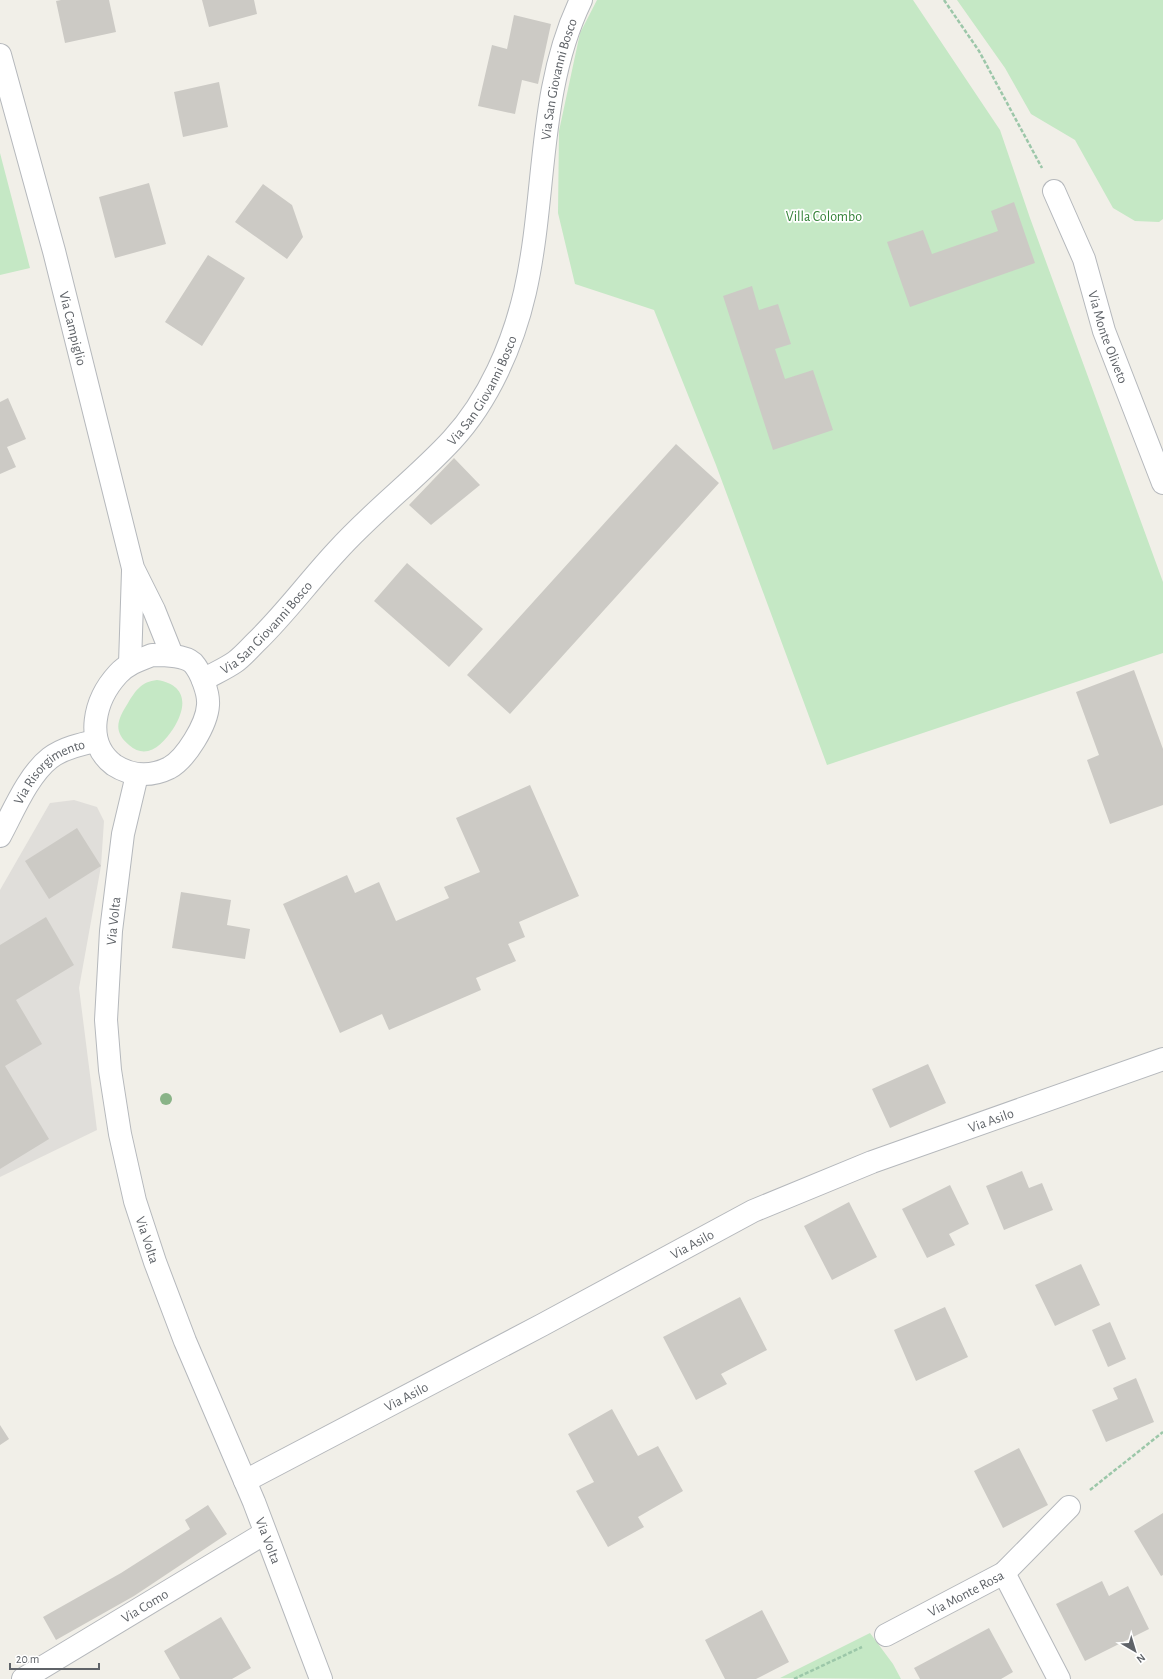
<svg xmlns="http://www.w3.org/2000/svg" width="1163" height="1679" viewBox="0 0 1163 1679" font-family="'Alegreya Sans',sans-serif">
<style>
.industrial{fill:#e0deda}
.green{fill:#c5e8c5}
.building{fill:#cccac5}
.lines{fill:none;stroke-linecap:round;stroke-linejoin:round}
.minor-casing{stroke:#b5b8bc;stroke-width:24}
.tertiary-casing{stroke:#b5b8bc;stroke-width:24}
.path{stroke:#9cc7a9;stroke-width:2.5;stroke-dasharray:4 2;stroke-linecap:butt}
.minor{stroke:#fff;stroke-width:22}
.tertiary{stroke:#fff;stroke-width:22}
.tree{fill:#89b387}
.labels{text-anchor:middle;stroke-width:3.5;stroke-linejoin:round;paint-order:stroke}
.street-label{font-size:14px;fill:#5f6368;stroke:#fff}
.park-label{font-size:14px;fill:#348238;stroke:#fff}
</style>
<rect width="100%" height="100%" fill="#f1efe8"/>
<path class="industrial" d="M74,800l23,7 7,14 -3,45 -22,122 18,142 -97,47v-287l50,-87z"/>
<path class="green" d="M597,0h316l87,130 30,88 133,364v71l-336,112 -111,-300 -62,-155 -79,-26 -17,-71 1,-82 21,-98z
M957,0h206v219l-4,3 -24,-1 -22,-13 -38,-68 -44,-26 -26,-46z
M0,153l30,115 -30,7z
M157,680c31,5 30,27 16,49 -10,15 -26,32 -44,16 -17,-14 -11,-26 -1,-42 8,-13 13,-21 29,-23z
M870,1633l23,31 8,15 -121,-1z"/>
<path class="building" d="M61,0h48l7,32 -51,11 -9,-42z
M202,0h52l3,14 -48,13z
M514,15l37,9 -13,60 -16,-4 -7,34 -37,-8 14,-61 15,4z
M219,82l9,45 -45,10 -9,-45z
M149,183l17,61 -51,14 -16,-61z
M263,184l29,21 11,32 -16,22 -52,-37z
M1014,202l21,61 -125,44 -23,-65 36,-12 9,24 66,-23 -7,-20z
M208,255l37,23 -43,68 -37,-24z
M752,286l7,24 19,-6 13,40 -16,5 10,30 28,-9 20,60 -60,20 -50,-154z
M8,398l18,41 -19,8 9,20 -16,7v-72z
M676,444l43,39 -209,231 -43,-39z
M454,458l26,27 -49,40 -22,-20z
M407,563l76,66 -34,38 -75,-66z
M1134,670l29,79v56l-53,19 -23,-64 12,-5 -23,-63z
M530,785l49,111 -60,26 6,15 -17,7 8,17 -40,17 5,12 -92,40 -7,-16 -42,19 -57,-129 64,-29 8,18 24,-11 17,39 53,-23 -5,-11 36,-15 -24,-54z
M77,828l24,38 -52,33 -24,-38z
M181,892l50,8 -4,25 23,4 -5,30 -73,-11z
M46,917l28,48 -58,35 26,44 -37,22 44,73 -49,30v-224z
M928,1064l18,39 -56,25 -18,-39z
M1022,1171l7,17 13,-5 11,27 -49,20 -18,-44z
M950,1185l19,39 -20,10 6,11 -28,13 -25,-49z
M849,1202l28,55 -45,23 -28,-54z
M1081,1264l19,41 -45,21 -20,-41z
M740,1297l27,53 -46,24 6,10 -31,16 -33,-63z
M945,1307l23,50 -52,24 -22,-51z
M1110,1322l16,37 -18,8 -16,-37z
M1136,1378l18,44 -48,20 -14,-32 26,-11 -5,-11z
M612,1409l26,47 20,-10 25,45 -45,26 6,10 -36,20 -32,-56 18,-9 -26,-48z
M0,1425l9,14 -9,6z
M1019,1448l29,57 -45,23 -29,-57z
M208,1505l19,29 -93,62 -78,44 -13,-23 78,-44 69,-44 -5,-9z
M1163,1513v62l-2,1 -27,-45z
M1102,1581l7,15 19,-10 21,43 -64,32 -29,-57z
M762,1610l27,52 -33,17h-31l-20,-39z
M221,1617l30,51 -19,11h-52l-16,-28z
M989,1628l24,44 -12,7h-81l-6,-11z"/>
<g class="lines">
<defs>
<g id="minor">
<path id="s1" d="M1054,191l30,68 20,72 59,152"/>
<path id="s2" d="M203,680c10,-6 22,-11 32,-18 7,-5 14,-13 21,-20 29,-28 53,-61 81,-91 36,-40 79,-72 115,-111 37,-40 61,-96 73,-148 22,-97 12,-201 56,-292"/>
<path id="s3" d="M0,836c13,-24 28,-61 50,-78 13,-10 31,-14 46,-17"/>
<path id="s4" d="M245,1481l297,-156 211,-114 119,-49 291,-103"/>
<path d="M1004,1573l55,106"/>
<path id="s5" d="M886,1635l118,-62 65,-66"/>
<path id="s6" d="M23,1679l242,-146"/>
</g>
<g id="tertiary">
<path id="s7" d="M0,55l54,196 79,317 21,42 18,45"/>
<path d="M152,655c11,0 32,0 41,8 8,9 16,30 15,42 -1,19 -22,54 -39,63 -18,9 -38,8 -55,-3 -31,-23 -19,-66 4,-91 9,-10 21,-14 34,-19z"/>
<path d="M130,664l3,-93"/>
<path id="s8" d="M137,775l-14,59 -12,97 -5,89 4,50 10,64 15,67 20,61 30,79 69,161 67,177"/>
</g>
</defs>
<use href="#minor" class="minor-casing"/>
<use href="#tertiary" class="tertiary-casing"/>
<path class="path" d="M944,0l35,51 63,117
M1090,1490l73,-58
M794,1679l68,-32"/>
<use href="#minor" class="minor"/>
<use href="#tertiary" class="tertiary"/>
</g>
<circle class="tree" cx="166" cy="1099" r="6"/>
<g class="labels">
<g class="street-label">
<text dy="5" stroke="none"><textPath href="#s2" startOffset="730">Via San Giovanni Bosco</textPath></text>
<text dy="5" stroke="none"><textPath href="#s7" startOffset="283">Via Campiglio</textPath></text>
<text dy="5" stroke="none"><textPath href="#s1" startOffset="156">Via Monte Oliveto</textPath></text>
<text dy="5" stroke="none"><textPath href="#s2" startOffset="406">Via San Giovanni Bosco</textPath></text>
<text dy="5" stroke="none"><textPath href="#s2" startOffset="83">Via San Giovanni Bosco</textPath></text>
<text dy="5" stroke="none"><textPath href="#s3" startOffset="84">Via Risorgimento</textPath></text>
<text transform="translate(113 921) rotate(-84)" y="5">Via Volta</text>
<text dy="5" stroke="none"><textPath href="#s4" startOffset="830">Via Asilo</textPath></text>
<text dy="5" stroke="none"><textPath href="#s8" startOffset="472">Via Volta</textPath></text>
<text dy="5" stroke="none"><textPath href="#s4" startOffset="506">Via Asilo</textPath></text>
<text dy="5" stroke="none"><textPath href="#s4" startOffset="182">Via Asilo</textPath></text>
<text dy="5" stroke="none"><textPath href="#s8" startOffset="796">Via Volta</textPath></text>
<text dy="5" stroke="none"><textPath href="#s5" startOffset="90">Via Monte Rosa</textPath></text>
<text dy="5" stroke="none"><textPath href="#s6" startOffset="142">Via Como</textPath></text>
</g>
<g class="park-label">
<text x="824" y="221">Villa Colombo</text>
</g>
</g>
<g transform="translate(1135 1651) rotate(142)" stroke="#ffffff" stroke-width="3" paint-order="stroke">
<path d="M0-3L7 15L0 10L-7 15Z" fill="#5f6368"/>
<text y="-6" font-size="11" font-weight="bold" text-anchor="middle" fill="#5f6368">N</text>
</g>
<path d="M10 1663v6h89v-6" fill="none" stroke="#5f6368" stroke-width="2"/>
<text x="16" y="1663" font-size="12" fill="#5f6368" stroke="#ffffff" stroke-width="3" paint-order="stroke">20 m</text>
</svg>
